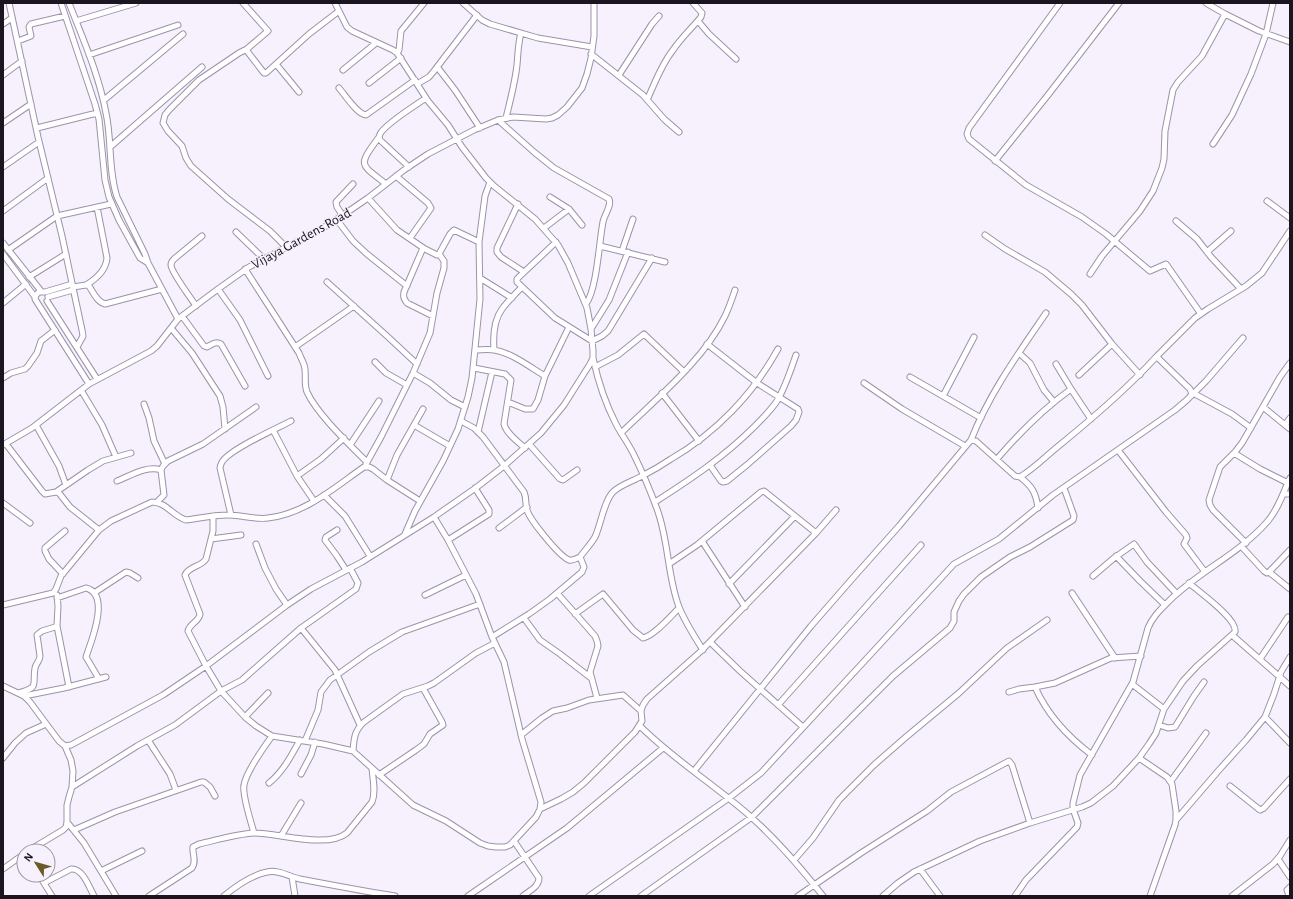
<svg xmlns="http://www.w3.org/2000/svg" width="1293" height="899" viewBox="0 0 1293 899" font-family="'Alegreya Sans',sans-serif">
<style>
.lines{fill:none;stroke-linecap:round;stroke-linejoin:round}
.street-casing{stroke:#9d92ab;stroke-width:7}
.street{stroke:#fff;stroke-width:5}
.labels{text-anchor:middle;stroke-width:3;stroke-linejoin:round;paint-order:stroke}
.street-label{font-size:14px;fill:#1a151f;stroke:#f6f1fc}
</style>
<rect width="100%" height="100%" fill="#f6f1fc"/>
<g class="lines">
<defs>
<path id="street" d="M9,3l29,134 24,99 20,94 1,6 -6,11
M61,3l34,101 4,15 6,61 4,17 10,23 21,38 8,5
M69,3c14,36 30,72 37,110 6,27 2,57 11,84l28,57 3,9 30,56
M243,3l25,28 -20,17 -1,3 17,22h2l43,-39 30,-23
M463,3l19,17 8,4 48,14 54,9
M1060,3l-91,125 -2,6 2,5 57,46 56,32 24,17 44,37 16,-7 35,50
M1206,3l19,11 34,17 31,11
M76,21l60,-18
M698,21l11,13 27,25
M3,24l9,-6
M18,41l13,-5 -2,-9 2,-3 34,-8
M247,49l-8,4 -40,27 -30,30 -4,5 -2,8 5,8 14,15 4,12 5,8 37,33 42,32 16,16
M397,53l2,-3 2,-19 23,-28
M591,54l52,41 21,24 15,13
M89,55l89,-30
M276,64l23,28
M438,68l17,22 25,38
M343,70l33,-27
M3,75l19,-14
M619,75l33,-51 7,-8
M369,83l32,-25
M417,84l12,-7 5,-6 43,-56
M339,88c6,7 18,26 27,27l49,-35
M104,100l79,-66
M647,100c8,-17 14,-35 26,-50 8,-12 19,-22 28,-33l1,-4 -9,-10
M506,118c4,-17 9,-35 11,-53 1,-11 1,-21 4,-32
M498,120l36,32 20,16 55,31c3,7 -5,16 -6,23 -4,20 -6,67 -17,82
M3,123l28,-19
M37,128l60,-15
M379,137c-21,29 -20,26 7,47
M1213,144l19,-29 19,-41 15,-40 7,-31
M110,147l92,-80
M995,161l53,-66 71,-92
M3,167l36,-25
M409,167l-29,-27c-1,-3 -1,-3 0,-6 5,-10 36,-29 46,-36
M396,176l32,27 3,5 -21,30
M550,197l19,12 13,16
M368,198l29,32 28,19 12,6 2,-1 11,-20 4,-4 25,12
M1267,201l23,17
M518,204l-21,44v4l4,5 23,15
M3,211l45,-33
M343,216l-6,-9 -1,-5 17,-18
M337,220l16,21 14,13 40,32
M1176,221l21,18 14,18 30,32
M544,228l25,-19
M236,232l28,27
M985,235l20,14 40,23 26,22 11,11 30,39 28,31
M556,242l-36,34 -3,3v3l38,36 37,23 10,-5 6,-5 44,-73
M3,243l38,48
M600,246l65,16
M423,248l-19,44c-1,5 0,7 3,11l26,13
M8,250l49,-34 54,-12
M622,251l11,-32
M1207,252l24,-21
M3,254l32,43
M245,269l54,84c2,6 6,11 6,17 1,8 -1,14 2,22 10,22 42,52 60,70
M1090,274l12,-18 38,-45 13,-20 9,-23 2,-9 1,-28 8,-41 5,-8 24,-26 23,-42
M29,277l37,-23
M480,278l32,20
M327,282l60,54 30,28
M72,284l-27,8h-6l-3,3 -1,4 54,85
M86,285c10,-6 20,-14 21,-27l-10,-51
M73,287l13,-2 3,1c4,6 8,16 16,18l57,-15
M218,289l22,31 28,56
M48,297l25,-7
M47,301l50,78
M3,303l23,-19
M196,306c-5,-8 -25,-34 -25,-41 0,-3 1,-4 3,-6l28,-23
M182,316l22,30 3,1c5,-3 9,-6 14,-3l24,42
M171,328l21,25 28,43 3,11 2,22
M591,329l18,-29 19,-48
M707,344l50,39 41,26 1,3 -3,8 -5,6 -43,38 -21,17 -4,1 -2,-1 -11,-16
M295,347l59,-41
M475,350c6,0 13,-1 19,0 18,3 36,17 51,26
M494,350c-1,-13 0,-30 8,-41 6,-8 13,-15 20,-22
M1019,353l11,10 14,27 10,12
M593,358c5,23 12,45 23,66 5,10 12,19 17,29 9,18 17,37 24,56 12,32 10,66 22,98 6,15 15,29 24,43
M375,362l11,11 21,12
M1056,364l15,25 20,30
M595,367l23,-12 26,-21 40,38
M474,368l31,6 6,6 -7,44c2,9 14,18 21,24
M413,373l17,10 21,17 14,7
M1079,375l33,-31
M910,377l71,41
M3,378l8,-5 14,-4 3,-3 9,-13 4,-12 14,-11
M864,383l38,26 63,37
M81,390l21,35 14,32
M662,393l37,48
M1193,393l39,21 19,14
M943,396l31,-59
M1191,396l15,-15 37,-43
M508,402l17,7h8l5,-9 7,-24 24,-49
M144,404l5,14 5,23 11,23
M1263,407l27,22
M461,421l13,7 9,9 41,55c3,7 1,12 3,18 3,10 32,46 42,50 4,1 8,-2 11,-3
M36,425l23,41 7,19
M414,425l36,21
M1285,425l5,-7
M273,430l24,46 17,25
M478,432l14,-60
M621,433c35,-34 83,-73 104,-117 4,-8 7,-17 10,-26
M971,440c18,-46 47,-86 75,-127
M6,444l36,47 3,3 11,-2 3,1 11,14 29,23
M529,444l31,35 3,1 14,-10
M3,445l29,-17 57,-44 62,-33 6,-5 21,-27 40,-30 31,-22 81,-43 38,-26 36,-28 24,-16 46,-24 24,-10 15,-3 33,2 6,-1 6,-3 9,-8 15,-19 5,-14 4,-16 3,-22v-33
M350,445l29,-44
M1118,450l48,62 20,23 1,3 -3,6 21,28
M1234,453l26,16 28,14
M997,459c23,-27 45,-49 74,-70
M366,464l15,-27 32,-64 17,-40 7,-40 7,-25v-7l-5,-7
M297,476l24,-17 23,-21
M1020,477c12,9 16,16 18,31
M387,480l10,-25 26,-46
M117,481c13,-5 30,-16 44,-11
M56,492l32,-22 15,-9 28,-8
M1283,494h7
M324,495l21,21 25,40
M157,502l7,-7 -3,-25 2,-4 5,-5 35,-17 53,-37
M655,502c36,-23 69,-45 100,-76 8,-8 16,-16 22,-25 8,-13 14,-32 19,-46
M3,503l27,20
M231,515l-11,-47c0,-2 1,-4 2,-6 8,-13 54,-33 69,-41
M213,516v15l-7,28c-5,8 -17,7 -21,16l15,39c-1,8 -10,9 -12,17l18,35 15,25 24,26 11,9 16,10 51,8 30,7 60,54 33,16 34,22 8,3 8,1h9l5,-2 26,-28 4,-8 1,-7 -19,-63 -18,-77 -12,-25 -16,-43 -28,-54 -14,-23
M499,528l28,-21
M337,530l-11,7 -1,3 12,16 9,14
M405,534l10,-23 28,-50 15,-32 10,-32 4,-19 8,-79 -1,-57 6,-46 5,-14
M211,539l30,-4
M448,540l41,-26v-4l-14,-22
M702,541l43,66
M1246,543l-33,-33 -3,-5 -1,-5 11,-33 15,-15 7,-9 38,-66 10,-14
M256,544l9,24 11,21 11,16
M1241,546l23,25 3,2 3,-2 20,-21
M1116,556l24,25 25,24
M669,564l28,-19 64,-53 3,-1 52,42
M1269,572l21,17
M63,574l-14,-15 -4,-8v-3l20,-17
M1093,576l21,-18 20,-14 13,18 29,31
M729,584l66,-68
M94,593l32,-21 4,1 8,5
M557,593l38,43 2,5 1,5 -8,26 7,26
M1072,593l43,65
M425,595l41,-20
M57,598l29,-10c25,6 5,54 0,69l13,22
M3,605l50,-12 3,-4 5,-13 38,-46 12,-9 41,-19c14,0 21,14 34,18 14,-2 28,-5 43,-5 13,0 26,5 39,3 37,-4 67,-31 96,-51h5l4,2 14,11 33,21
M575,614l28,-20 30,36 10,8c11,-2 28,-22 36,-30
M524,618l16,22 20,14 31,24
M57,626l12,61
M301,628l34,42 25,55
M1232,635l58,51
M492,637l37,-23 21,-15 32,-27 2,-5 -4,-10c5,-7 11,-13 15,-20 6,-13 9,-36 18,-45 7,-7 20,-11 29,-16 10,-5 20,-11 29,-17 45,-26 82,-65 107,-110
M710,642l30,29 63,56
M1260,659l28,-42
M1132,684l32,25
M3,686l21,10 6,6 29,39 6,5 6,-1 92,-50 43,-29 81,-61 24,-16 51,-27 72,-45 43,-30 27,-21 37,-33 23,-28 26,-41 3,-6v-7l-2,-22 -4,-21 -19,-45 -10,-18 -23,-26 -41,-33 -8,-8 -24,-31 -14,-22 -20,-24 -31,-48 -4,-3 -41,-19 -5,-4 -12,-24
M1035,687c12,27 33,50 57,68
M1009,692l10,-3 16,-2 20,-4 56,-25 30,-2
M18,693c22,-6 14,-7 17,-25 1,-5 5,-7 5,-12l-3,-21 5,-4 13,-4 2,-1 1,-20 -1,-11
M24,696l40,-8 42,-11
M778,705l143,-160
M245,717l23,-24
M1265,717l25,26
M1159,725l9,3 7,-1 19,-31 10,-14
M640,726c34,34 75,59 111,91 27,24 50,51 72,79
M521,735l21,-17 11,-7 14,-3 22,-8 34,-5 18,16
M148,740l22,34 6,16
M305,741l13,-31 3,-18 9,-12 39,-28 33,-20 78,-28
M353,751c1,-12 1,-20 11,-29l39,-28 25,-8 6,-3 42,-30 19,-10
M3,758l12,-15 11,-10 20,-9
M1139,758l28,19 5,7 4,27v9l-1,5 -25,71
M694,771l117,-145 41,-47 47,-53 72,-86 5,1 39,35 5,1c15,-9 27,-22 41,-33 33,-27 67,-56 96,-88
M301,774l10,-19 4,-13
M379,775l37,-25 8,-6 6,-10 13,-9 -1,-3 -19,-34
M1171,781l35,-48
M269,783c14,-11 22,-27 31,-43
M1230,786l30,24 4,-2 26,-29
M72,787l65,-41 38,-21 46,-34 21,-11 59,-52 55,-39 2,-6 -8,-15
M540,809l21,-10 12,-7 11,-9 51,-51 7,-11 -1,-10 2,-6 4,-6 53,-47 116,-119 20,-23
M1176,820l43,-50 27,-30 19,-23 9,-23 7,-22 9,-15
M67,822l17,21 32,53
M74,830l41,-18 86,-30h3l6,5 5,9
M254,833c-3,-11 -12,-38 -10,-48 2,-13 20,-38 28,-49
M281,836l20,-33
M514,841l25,37c0,9 -10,13 -16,18
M28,851l35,-21 3,-3 1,-5v-17l2,-8 3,-10 1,-16 -2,-11 -6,-14
M1278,859l12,18
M794,860l19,-22 26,-38 35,-35 32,-28 53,-44 48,-45 40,-28
M3,869l21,-15
M920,869l20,27
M101,871l41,-20
M39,875l13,21
M292,877l3,19
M44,883l27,-14c12,-1 18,18 23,27
M149,896l43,-28c5,-7 0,-14 1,-21l6,-3c18,-4 37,-10 55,-11 25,0 73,16 93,0l25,-31c4,-10 1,-22 0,-33
M224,896c12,-10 28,-21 43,-24 11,-3 23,5 33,7 32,6 63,12 95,17
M468,896l99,-68 96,-80
M589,896l140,-98 32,-25 193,-209 45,-25 54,-44 122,-85 13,-11 4,-5 -2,-5 -31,-30 -2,-3 38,-38 13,-9 38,-23 16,-13 28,-42
M641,896l111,-79 141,-141 57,-48 4,-7v-9l5,-11 5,-7 17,-17 29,-20 20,-10 43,-27 1,-4 -10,-28
M798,896l63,-43 66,-42 24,-19 58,-31 3,4 18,58 52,-16 9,-4 22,-17 26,-28 10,-14 7,-11 8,-24 19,-28 14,-15 38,-34c3,-13 -36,-40 -46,-49
M883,896l15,-13 16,-11 66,-31 50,-18
M1015,896l11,-16 51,-53 1,-4 -5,-14v-6l7,-28 53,-93 15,-54c4,-10 11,-17 19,-25 30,-31 71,-48 100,-81 11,-12 16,-29 23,-44
M1232,896l41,-32 7,-8 10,-16
M1289,896l-2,-6 3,-3"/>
</defs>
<use href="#street" class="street-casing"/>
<use href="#street" class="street"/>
</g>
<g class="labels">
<g class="street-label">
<text transform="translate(301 238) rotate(-29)" y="5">Vijaya Gardens Road</text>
</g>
</g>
<rect width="1293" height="899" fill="none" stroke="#1a151f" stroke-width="8"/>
<g transform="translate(36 863) rotate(307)"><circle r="19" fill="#f6f1fc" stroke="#9e99a4"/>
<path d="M0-3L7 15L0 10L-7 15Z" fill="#695c29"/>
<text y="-6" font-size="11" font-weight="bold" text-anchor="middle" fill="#1a151f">N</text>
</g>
</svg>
